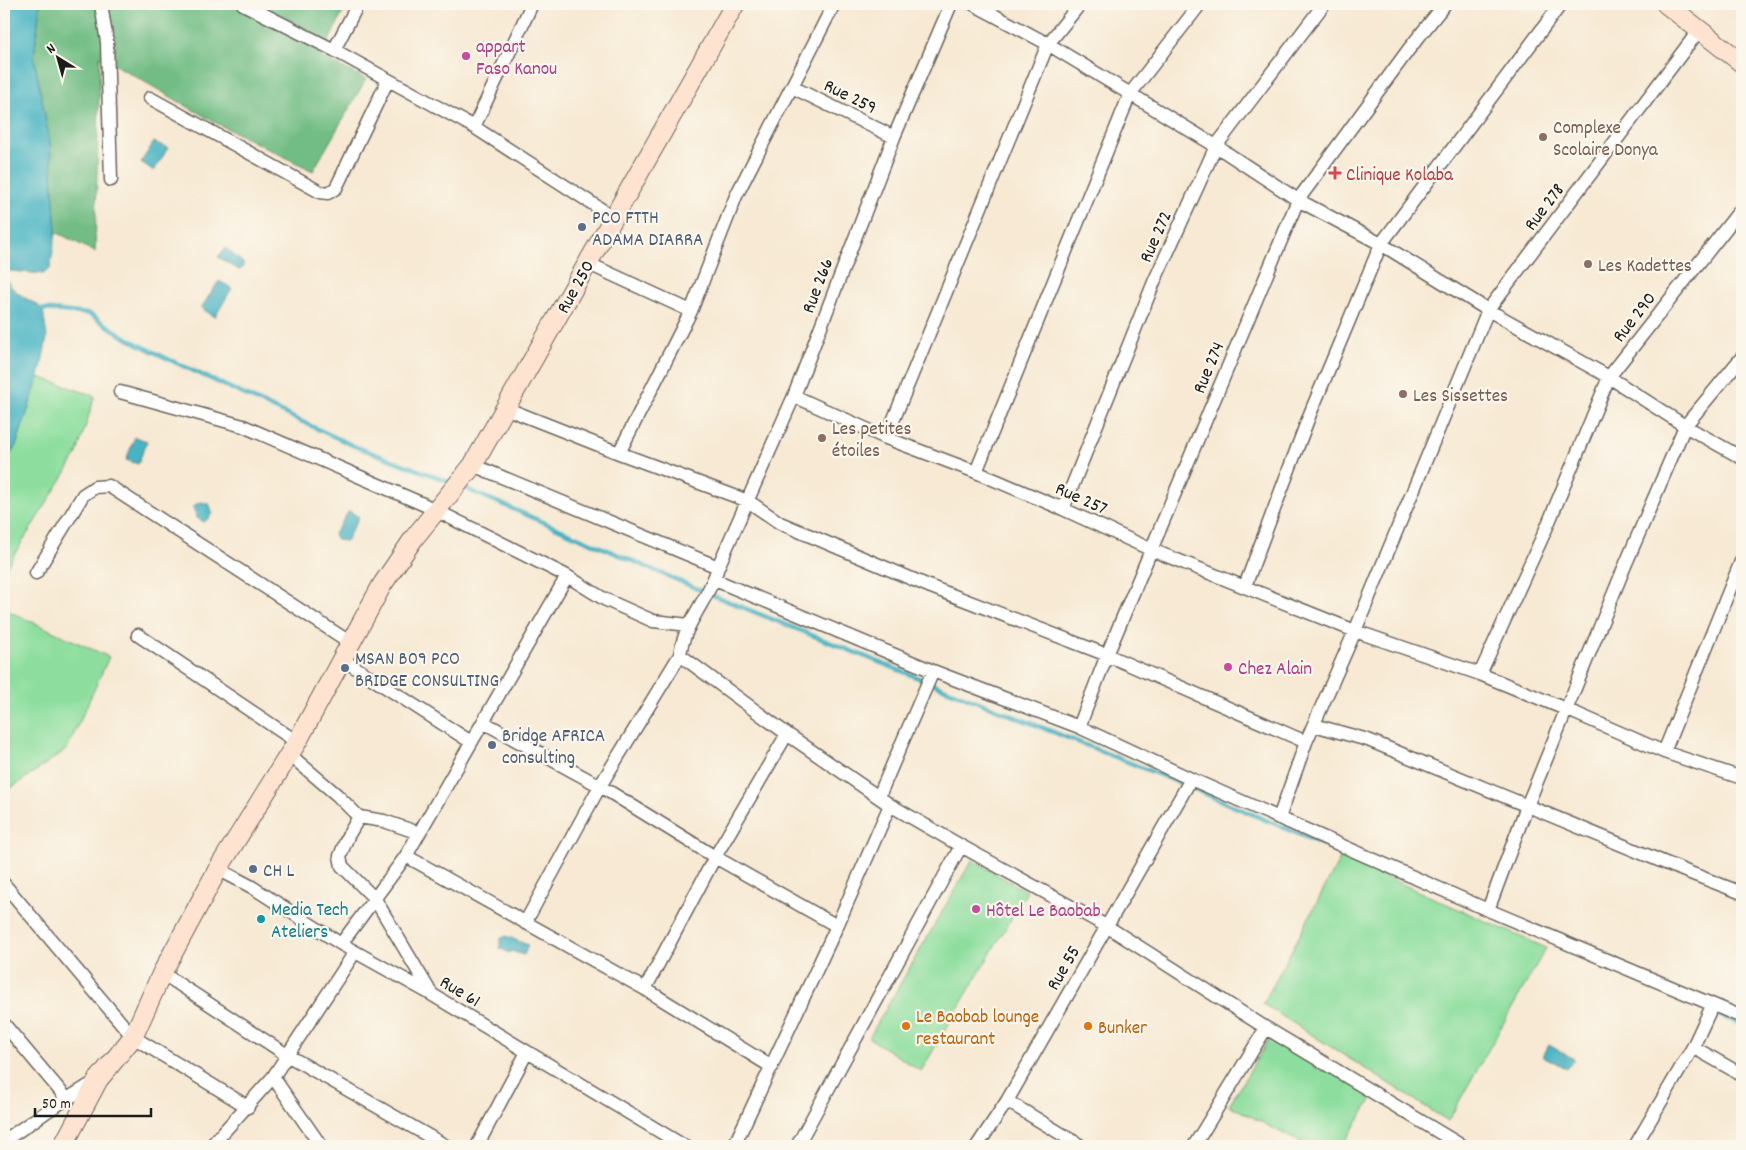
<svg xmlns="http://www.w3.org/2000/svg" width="1746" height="1150" viewBox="0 0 1746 1150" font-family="Dekko,sans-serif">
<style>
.green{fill:#8dde9e;stroke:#547d5d}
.forest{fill:#72bd85;stroke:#476c50}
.water{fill:#47b4c3;stroke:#326870}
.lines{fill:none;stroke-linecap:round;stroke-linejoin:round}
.stream{stroke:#47b4c3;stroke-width:4.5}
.street-casing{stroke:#69645c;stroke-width:15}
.secondary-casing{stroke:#69645c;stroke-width:21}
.street{stroke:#fff;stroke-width:12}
.secondary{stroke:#fee3d1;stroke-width:19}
.hotel-dot{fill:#d1479c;stroke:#fbf7ec;stroke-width:2}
.education-dot{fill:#8d6e63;stroke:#fbf7ec;stroke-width:2}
.health-dot{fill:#e0444e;stroke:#fbf7ec;stroke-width:2}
.service-dot{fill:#5c6f8a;stroke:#fbf7ec;stroke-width:2}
.culture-dot{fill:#0f9aa8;stroke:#fbf7ec;stroke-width:2}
.food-dot{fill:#e8710a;stroke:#fbf7ec;stroke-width:2}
.labels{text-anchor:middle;stroke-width:4.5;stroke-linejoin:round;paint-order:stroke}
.hotel-label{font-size:19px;fill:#b23c85;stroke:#fbf7ec;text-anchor:start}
.street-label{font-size:19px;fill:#1c1c1c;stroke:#fbf7ec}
.education-label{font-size:19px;fill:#785e54;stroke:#fbf7ec;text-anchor:start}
.health-label{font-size:19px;fill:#be3a42;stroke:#fbf7ec;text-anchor:start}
.service-label{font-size:19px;fill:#4e5e75;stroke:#fbf7ec;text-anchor:start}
.culture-label{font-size:19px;fill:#0d838f;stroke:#fbf7ec;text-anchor:start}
.food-label{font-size:19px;fill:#c56008;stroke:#fbf7ec;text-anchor:start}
</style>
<rect width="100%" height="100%" fill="#fbf7ec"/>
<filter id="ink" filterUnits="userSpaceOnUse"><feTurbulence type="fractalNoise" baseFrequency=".02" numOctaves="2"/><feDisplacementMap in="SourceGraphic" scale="10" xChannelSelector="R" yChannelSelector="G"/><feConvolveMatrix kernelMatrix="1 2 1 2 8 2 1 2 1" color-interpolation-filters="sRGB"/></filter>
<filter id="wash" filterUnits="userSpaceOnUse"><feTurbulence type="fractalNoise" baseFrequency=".0096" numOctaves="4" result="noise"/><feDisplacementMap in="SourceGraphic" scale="20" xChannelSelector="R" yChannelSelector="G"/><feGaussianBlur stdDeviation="1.12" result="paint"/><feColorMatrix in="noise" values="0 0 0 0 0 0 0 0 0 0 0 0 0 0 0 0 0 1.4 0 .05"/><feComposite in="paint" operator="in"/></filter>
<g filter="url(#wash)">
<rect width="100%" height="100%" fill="#f7e9d3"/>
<path class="green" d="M39,377l56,19 -19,60 -72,115v-107l12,-18z
M4,609l105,48 -42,92 -63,44z
M1341,857l205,91 -98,173 -185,-117z
M972,860l55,32 -106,179 -52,-33z
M1272,1034l101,63 -31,49h-35l-78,-41z"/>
<path class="forest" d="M40,4h307l-26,53 45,22 -53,92 -97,-48 -116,-67 -5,196 -39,-20 -6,-89 -16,-85z"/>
<path class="water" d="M4,4h36l-6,54 16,85 6,89 -6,37 -7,5 -34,-3 -4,4c5,18 23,23 38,34l4,29 -8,39 -23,69 -12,18z
M154,142l14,6 -14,23 -13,-9z
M226,248l17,15v5l-4,2 -21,-13z
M219,281l13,7 -17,29 -14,-9z
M135,437l12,4 -9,23 -12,-4z
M202,502l7,2c5,8 3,12 -5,18l-7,-4 -4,-11 4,-4z
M349,511l10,6 -13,24 -9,-1 -3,-6z
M506,936l22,9 -4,10 -13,-4 -2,2 -9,-5v-9z
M1549,1045l25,14 -7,10 -24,-13z"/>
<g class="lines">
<path class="stream" d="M43,309l46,5 39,25 38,19 188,88 99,37
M462,487l245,106 468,188 228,98
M1560,947l182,78"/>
</g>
</g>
<g filter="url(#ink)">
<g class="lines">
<defs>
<path id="street" d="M101,4l6,38 4,138
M243,4l91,46 140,77 139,90
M973,4l75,40 168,102 82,54 83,44 107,66 121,67 76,49 57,32
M334,50l24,-46
M792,87l102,50
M150,98l170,94 8,1 8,-5 52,-108
M474,127l58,-123
M587,263l104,48
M120,392l123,34 182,79 142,71 37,23 49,22 36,4
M794,396l92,42 90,34 87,37 89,41 203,81 125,43 88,36 96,42 78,26
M505,408l114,45 129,48 32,22 151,64 176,68 199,87
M886,438l162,-394 32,-40
M619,453l72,-142 45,-115 98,-192
M473,465l245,102
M976,472l154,-378 70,-90
M1063,509l91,-227 62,-136 108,-142
M36,573l47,-78 12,-8 14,-1 242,157
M715,580l218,91 146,56 112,52 297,131 254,107
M1245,586l65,-172 71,-170 180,-240
M138,635l159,107
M680,655l107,79 103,71 71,41 147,81 158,101 196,118
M342,659l129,83
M1480,674l66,-145 63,-152 133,-169
M483,722l117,64 115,71 122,69
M1314,725l54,15 317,131 57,22
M1079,727l28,-72 191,-455 111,-151 36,-45
M1664,752l78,-193
M290,755l47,40 22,22 -11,19 -8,20 2,10 33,33 56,94
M879,796l54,-125
M359,817l25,4 35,12
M1279,818l27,-76 49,-111 133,-321 212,-281
M406,856l239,133 127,78
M218,869l34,18 89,57 90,50 253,152
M4,884l129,153 115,70
M1488,910l39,-104 97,-238 61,-142 57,-69
M525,923l75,-137 80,-131c4,-33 30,-57 38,-88l76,-171 100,-259 57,-133
M341,944l65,-88 161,-280
M162,973l125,82 159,91
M645,989l70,-132 72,-123
M4,1024l63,75
M1693,1047l49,28
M273,1077l48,69
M1007,1101l74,45
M4,1141l42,-29 50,-31
M211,1146l62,-69 82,-125
M477,1146l50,-94
M734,1146l103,-220 53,-121
M797,1146l164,-300
M977,1146l30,-45 184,-322
M1194,1146l72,-118
M1635,1146l58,-99 19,-41"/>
<path id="secondary" d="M1666,4l76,59
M63,1146l35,-66 35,-43 29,-64 56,-104 79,-127 85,-157 32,-47 59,-73 262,-461"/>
</defs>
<use href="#street" class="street-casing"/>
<use href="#secondary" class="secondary-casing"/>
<use href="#street" class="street"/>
<use href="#secondary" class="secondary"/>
</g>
</g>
<g class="hotel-dot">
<circle cx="466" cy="56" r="5"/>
<circle cx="1228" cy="667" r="5"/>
<circle cx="976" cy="909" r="5"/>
</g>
<g class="education-dot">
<circle cx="1543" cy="137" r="5"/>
<circle cx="1588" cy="264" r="5"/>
<circle cx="1403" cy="394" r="5"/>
<circle cx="822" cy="438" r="5"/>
</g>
<path class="health-dot" d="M1332.5 165.5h5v5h5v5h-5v5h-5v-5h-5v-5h5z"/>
<g class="service-dot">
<circle cx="582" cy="227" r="5"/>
<circle cx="345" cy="668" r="5"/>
<circle cx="492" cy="745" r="5"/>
<circle cx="253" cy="869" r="5"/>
</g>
<circle class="culture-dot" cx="261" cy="919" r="5"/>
<g class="food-dot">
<circle cx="906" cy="1026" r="5"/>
<circle cx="1088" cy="1026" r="5"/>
</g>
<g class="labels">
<g class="hotel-label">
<text x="476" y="52">appart<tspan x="476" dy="22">Faso Kanou</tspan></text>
<text x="1238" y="674">Chez Alain</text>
<text x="986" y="916">Hôtel Le Baobab</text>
</g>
<g class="street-label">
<text transform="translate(851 95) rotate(26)" y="7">Rue 259</text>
<text transform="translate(1543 206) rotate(-53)" y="7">Rue 278</text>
<text transform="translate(1154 236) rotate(-66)" y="7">Rue 272</text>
<text transform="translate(816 285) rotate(-69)" y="7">Rue 266</text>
<text transform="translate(574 286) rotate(-61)" y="7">Rue 250</text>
<text transform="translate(1633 316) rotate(-52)" y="7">Rue 290</text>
<text transform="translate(1207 367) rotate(-67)" y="7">Rue 274</text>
<text transform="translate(1082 497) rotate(24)" y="7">Rue 257</text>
<text transform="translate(1062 967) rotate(-60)" y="7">Rue 55</text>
<text transform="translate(461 990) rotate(31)" y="7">Rue 61</text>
</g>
<g class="education-label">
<text x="1553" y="133">Complexe<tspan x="1553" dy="22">Scolaire Donya</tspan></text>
<text x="1598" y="271">Les Kadettes</text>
<text x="1413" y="401">Les Sissettes</text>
<text x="832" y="434">Les petites<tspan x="832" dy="22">étoiles</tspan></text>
</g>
<g class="health-label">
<text x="1346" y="180">Clinique Kolaba</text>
</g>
<g class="service-label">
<text x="592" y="223">PCO FTTH<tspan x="592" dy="22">ADAMA DIARRA</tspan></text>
<text x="355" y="664">MSAN B09 PCO<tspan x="355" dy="22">BRIDGE CONSULTING</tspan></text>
<text x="502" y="741">Bridge AFRICA<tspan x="502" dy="22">consulting</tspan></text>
<text x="263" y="876">CH L</text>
</g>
<g class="culture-label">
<text x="271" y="915">Media Tech<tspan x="271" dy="22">Ateliers</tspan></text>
</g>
<g class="food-label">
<text x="916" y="1022">Le Baobab lounge<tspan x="916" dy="22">restaurant</tspan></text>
<text x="1098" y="1033">Bunker</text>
</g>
</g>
<rect width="1746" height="1150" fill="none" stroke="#fbf7ec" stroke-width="20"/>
<g transform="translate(58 58) rotate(323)" stroke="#fbf7ec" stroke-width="4" paint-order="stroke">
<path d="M0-4L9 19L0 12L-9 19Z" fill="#1c1c1c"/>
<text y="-8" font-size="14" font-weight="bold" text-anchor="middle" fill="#1c1c1c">N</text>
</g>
<path d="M35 1108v8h116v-8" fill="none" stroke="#1c1c1c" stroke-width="2.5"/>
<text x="42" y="1108" font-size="15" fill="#1c1c1c" stroke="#fbf7ec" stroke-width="4" paint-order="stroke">50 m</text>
</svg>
